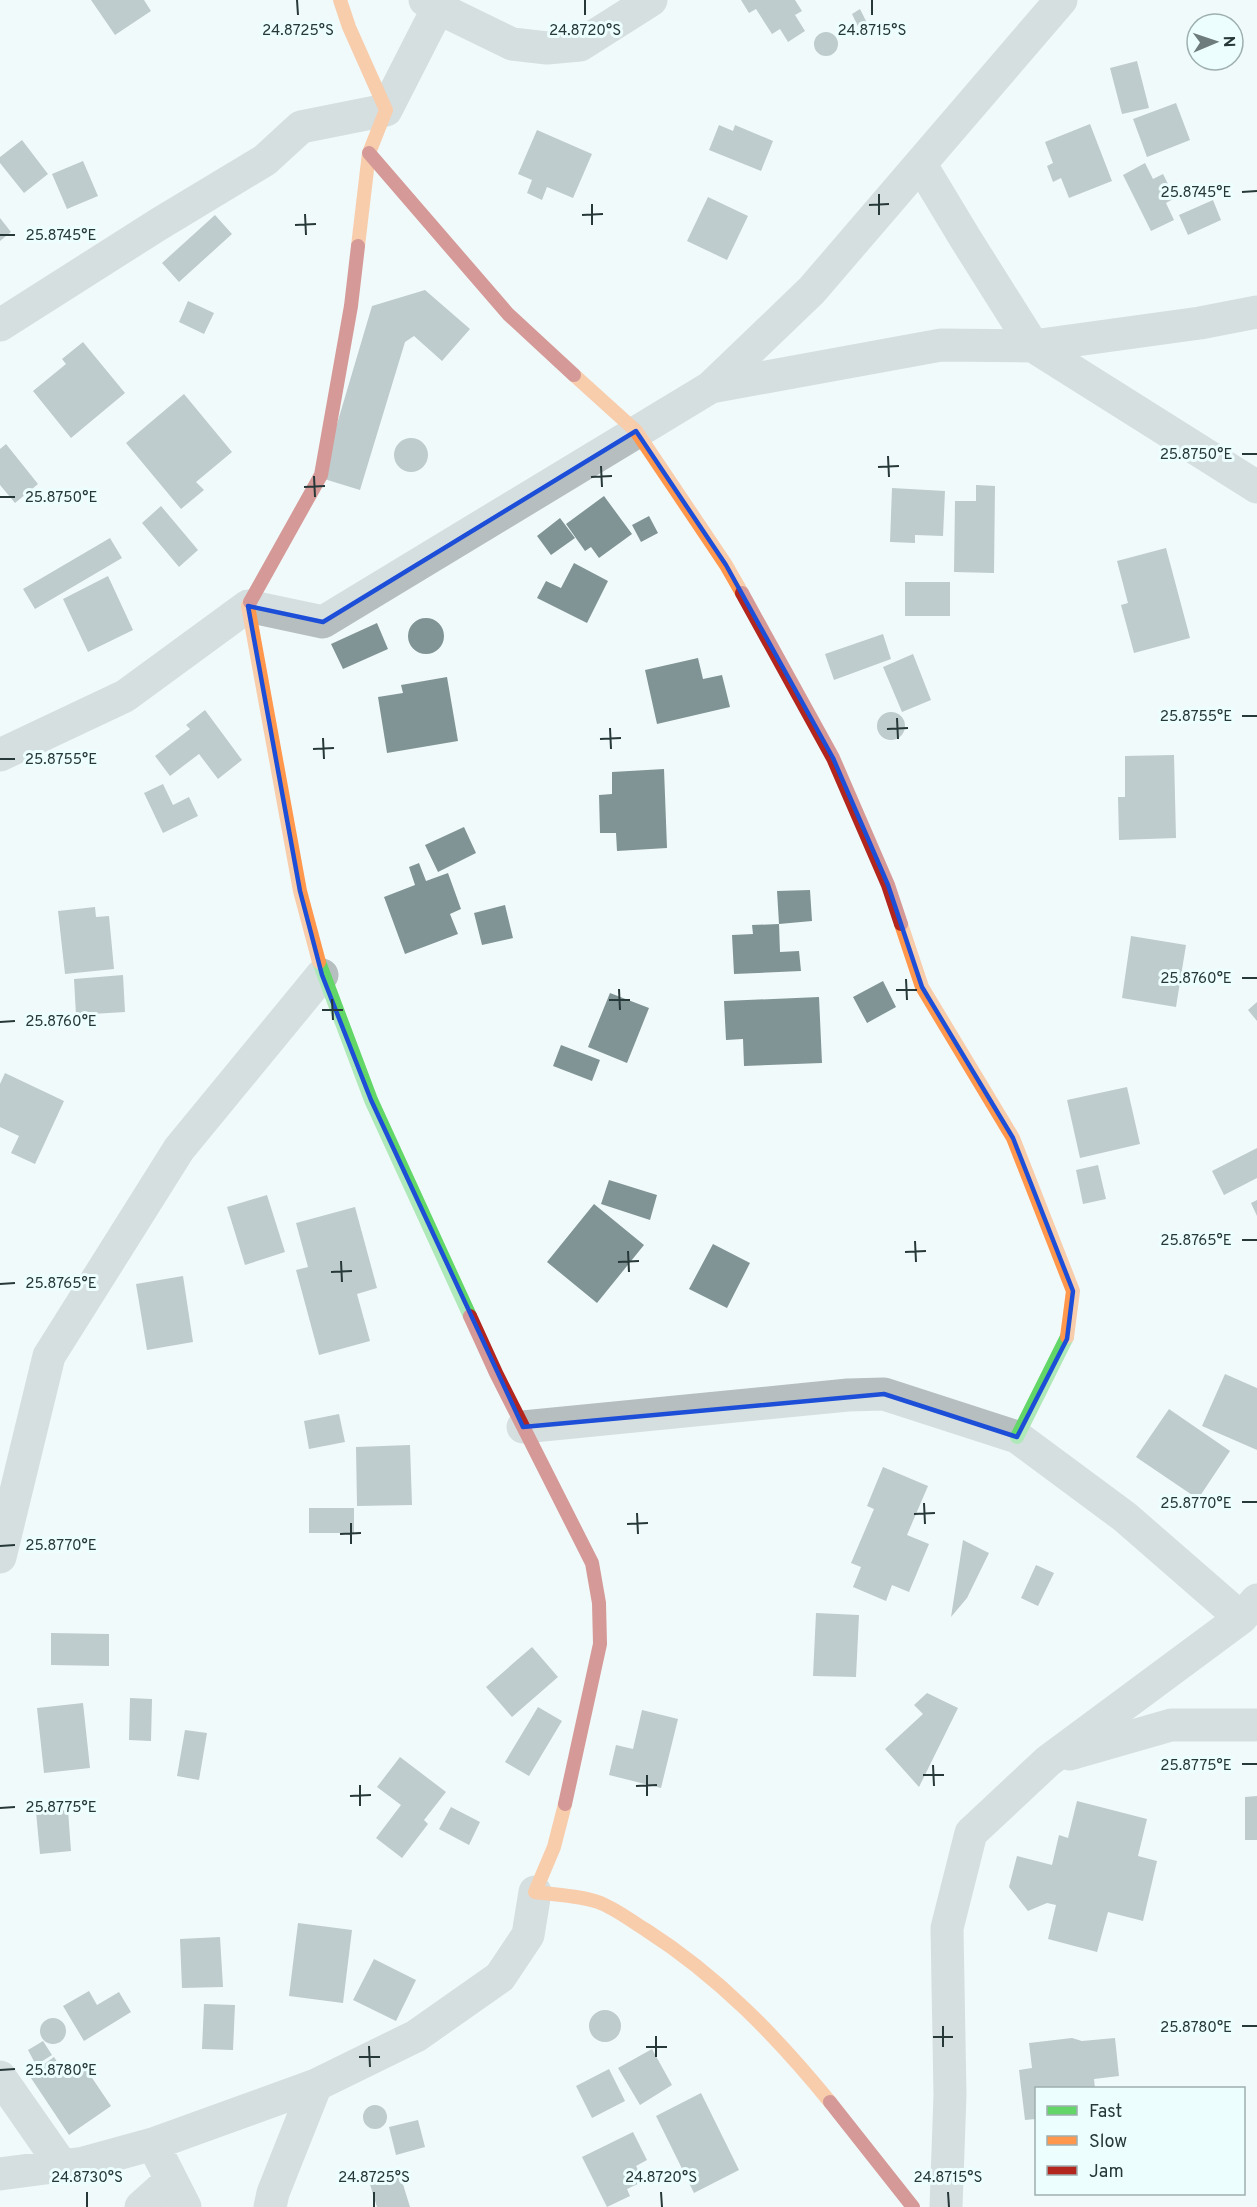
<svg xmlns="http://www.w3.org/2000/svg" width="1257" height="2207" viewBox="0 0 1257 2207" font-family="Overpass,sans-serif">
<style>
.building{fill:#809495}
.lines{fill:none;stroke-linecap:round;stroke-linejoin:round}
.street{stroke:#b6bebf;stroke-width:33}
.fast{stroke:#63d668;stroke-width:14}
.slow{stroke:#ff974d;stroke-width:14}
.jam{stroke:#b3261e;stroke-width:14}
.marked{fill:none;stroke:#1d4ed8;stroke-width:4.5;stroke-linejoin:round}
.ticks{fill:none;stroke:#273839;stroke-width:2}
.ticks-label{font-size:15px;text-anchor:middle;fill:#273839;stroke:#edfeff;stroke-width:6;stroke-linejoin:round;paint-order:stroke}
</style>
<rect width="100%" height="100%" fill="#f1fafb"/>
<path class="building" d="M91,0h53l7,11 -36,24z
M741,0h54l7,11 -7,4 10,16 -17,11 -8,-13 -8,5 -16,-25 -7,4z
M860,9l11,22 -9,4 -10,-21z
M814 44a12 12 0 1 1 24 0a12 12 0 1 1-24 0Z
M1137,61l12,47 -27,6 -12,-46z
M1176,103l14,37 -43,17 -14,-38z
M1090,124l22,57 -43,17 -8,-20 -8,4 -6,-16 6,-3 -8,-21z
M719,125l14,6 2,-6 38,16 -12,30 -52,-21z
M537,130l55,24 -19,44 -26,-11 -5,13 -15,-7 5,-13 -14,-6z
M22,140l26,34 -24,19 -24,-30v-6z
M83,161l15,35 -31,13 -15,-35z
M1145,163l8,16 10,-5 12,24 -9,5 8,17 -23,11 -28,-56z
M708,197l40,19 -21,44 -40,-19z
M1213,200l8,20 -33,15 -9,-20z
M215,215l17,19 -53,48 -17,-19z
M0,218l11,14 -11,9z
M425,290l45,39 -28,32 -28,-25 -9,6 -45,148 -39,-12 51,-172z
M188,301l26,12 -10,21 -25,-12z
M83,342l42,51 -54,45 -38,-47 33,-27 -4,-5z
M184,394l48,58 -36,30 8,8 -23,19 -55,-66z
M394 455a17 17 0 1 1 34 0a17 17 0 1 1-34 0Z
M6,444l32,40 -23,19 -15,-18v-36z
M976,485l19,1 -1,87 -40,-1 1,-71h21z
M892,488l53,3 -2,45 -28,-1v8l-25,-1z
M604,496l28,38 -33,24 -8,-11 -6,4 -19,-27z
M161,506l37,44 -19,17 -37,-44z
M649,516l9,17 -17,9 -9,-17z
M560,518l15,20 -24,17 -14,-19z
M110,538l12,20 -87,51 -12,-20z
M1166,548l24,90 -56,15 -13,-48 7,-2 -11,-42z
M574,563l34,18 -21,42 -50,-25 9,-17 15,7z
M108,576l25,54 -45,22 -25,-53z
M905,582h45v34h-45z
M408 636a18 18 0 1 1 36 0a18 18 0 1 1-36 0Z
M377,623l11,26 -45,20 -12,-25z
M883,634l8,25 -57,21 -9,-26z
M913,654l18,46 -29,12 -19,-45z
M698,658l5,21 19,-4 8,32 -73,17 -12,-54z
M447,677l11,64 -71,12 -9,-56 25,-4 -2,-8z
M205,710l37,50 -24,19 -19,-25 -29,22 -15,-20 35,-27 -4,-4z
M877 726a14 14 0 1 1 28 0a14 14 0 1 1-28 0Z
M1174,755l2,83 -57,2 -1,-43h7v-41z
M664,769l3,79 -50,3 -1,-18h-16l-1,-38 13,-1v-22z
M163,784l10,21 16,-8 9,19 -35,17 -19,-40z
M464,827l12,26 -38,19 -13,-27z
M419,863l7,18 22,-8 13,36 -11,5 8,20 -53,20 -21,-57 31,-12 -6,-18z
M810,890l2,31 -33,3 1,28 19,-1 2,20 -67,3 -2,-39 21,-1 -1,-9 27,-1 -2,-33z
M505,905l8,33 -31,7 -8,-32z
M95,907l1,10 13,-1 5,53 -49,5 -7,-63z
M1131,936l55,9 -10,62 -54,-9z
M123,975l2,37 -49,3 -2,-36z
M883,981l13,26 -29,16 -14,-26z
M610,993l39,15 -22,55 -39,-16z
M819,997l3,66 -78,3 -1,-27 -17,1 -2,-39z
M1257,1002v19l-9,-11z
M561,1045l39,15 -8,21 -39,-15z
M5,1073l59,28 -29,63 -24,-11 8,-17 -19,-9v-43z
M1127,1087l13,57 -60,14 -13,-58z
M1257,1148v30l-33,17 -12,-24z
M1098,1165l8,34 -23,5 -7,-34z
M609,1180l48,15 -7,25 -49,-16z
M267,1195l18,57 -40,13 -18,-58z
M1257,1200v16l-6,-13z
M594,1204l50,41 -47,58 -50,-41z
M355,1207l22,81 -20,6 13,47 -51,14 -23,-85 12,-3 -12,-44z
M713,1244l37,19 -23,45 -38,-19z
M183,1276l10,66 -46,8 -11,-66z
M1225,1374l32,14v62l-55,-24z
M1169,1409l61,42 -32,48 -62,-42z
M339,1414l6,28 -36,7 -5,-28z
M410,1445l2,60 -55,1 -1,-59z
M883,1467l45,19 -21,49 22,9 -20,48 -17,-7 -6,16 -33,-14 8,-20 -10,-4 23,-54 -7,-3z
M309,1508h45v25h-45z
M963,1540l26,13 -22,45 -16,19z
M1036,1565l18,8 -16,33 -17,-8z
M816,1613l43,2 -3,62 -43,-1z
M51,1633l58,1v32l-58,-1z
M532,1647l26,30 -46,40 -26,-30z
M927,1693l31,15 -39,79 -34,-38 38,-35 -9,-9z
M130,1698l22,1 -1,42 -22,-1z
M83,1703l7,65 -46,5 -7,-65z
M538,1707l24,14 -33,55 -24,-14z
M642,1710l36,9 -17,69 -52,-13 7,-30 17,4z
M185,1730l22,3 -8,47 -22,-4z
M400,1757l46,35 -22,28 4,4 -26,34 -26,-20 25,-33 -24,-18z
M1257,1796v44h-12v-43z
M1077,1801l70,18 -9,37 19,5 -14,60 -35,-9 -11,40 -49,-13 8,-34 -9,-2 -19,8 -19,-24 8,-31 35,9 7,-30 9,3z
M451,1807l29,15 -11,23 -30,-16z
M68,1810l3,41 -31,3 -4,-42z
M298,1923l54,7 -9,73 -54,-7z
M220,1937l3,50 -41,1 -2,-49z
M374,1959l42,21 -20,41 -43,-21z
M89,1991l8,14 22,-13 12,20 -47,29 -21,-35z
M204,2004l31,1 -2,45 -31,-1z
M589 2026a16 16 0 1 1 32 0a16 16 0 1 1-32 0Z
M40 2031a13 13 0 1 1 26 0a13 13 0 1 1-26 0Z
M1072,2038l10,3 33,-3 4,38 -25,3 1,9h-59v31l-11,1 -6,-50 13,-2 -3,-25z
M43,2041l9,14 -16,10 -8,-15z
M652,2049l20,36 -32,20 -22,-37z
M54,2057l11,17 17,-11 29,43 -42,29 -40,-60z
M609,2069l16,32 -33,17 -16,-32z
M701,2093l38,77 -45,23 -38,-77z
M363 2117a12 12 0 1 1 24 0a12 12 0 1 1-24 0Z
M418,2120l7,27 -29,8 -7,-28z
M633,2132l14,28 -11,6 8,15 -17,8 3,7 -23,11 -25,-50z
M398,2168l12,39h-33l-9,-29z"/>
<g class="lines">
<path class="street" d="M425,0l13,8 74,36 35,4 33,-3 71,-45
M921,165l44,73 68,108 224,141
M0,325l159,-101 106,-64 36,-33 85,-17 52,-102 2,-8
M711,387l230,-42 92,1 167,-23 57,-11
M0,755l125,-59 123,-90 75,16 388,-235 101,-97 249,-290
M523,1427l325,-32 36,-1 133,43 108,80 116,101
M0,1557l49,-201 130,-207 143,-174
M1070,1754l101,-29h86
M0,2077l62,89
M153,2144l32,63
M0,2174l84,-11 69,-19 163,-59 100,-49 84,-59 28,-42 7,-43
M141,2207l30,-27
M270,2207l3,-14 43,-108
M946,2207l4,-112 -3,-167 24,-95 77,-72 193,-143 16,-18"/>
<path class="fast" d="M319,962l52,138 99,216
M1017,1437l50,-100"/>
<path class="slow" d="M340,0l9,27 37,83 -17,43 -11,93
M574,375l62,56 90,134 16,28
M250,602l-2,4 52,285 19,71
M901,924l21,63 91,151 60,153 -6,46
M565,1804l-11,43 -19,45c21,3 43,3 63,10 17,6 33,19 48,28 72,46 130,106 184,172"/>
<path class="jam" d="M369,153l139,161 66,61
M742,593l91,165 55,127 13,39
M250,602l71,-127 30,-169 7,-60
M470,1316l26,57 96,190 7,40 1,41 -35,160
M830,2102l83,105"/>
</g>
<path d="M0 0H1257V2207H0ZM636,431l90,134 107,193 55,127 34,102 91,151 60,153 -6,48 -50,98 -133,-43 -361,33 -152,-327 -49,-125 -22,-84 -52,-285 75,16z" fill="#f1fafb" fill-opacity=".55" fill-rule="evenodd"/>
<path class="marked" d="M636,431l90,134 107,193 55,127 34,102 91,151 60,153 -6,48 -50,98 -133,-43 -361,33 -152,-327 -49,-125 -22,-84 -52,-285 75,16z"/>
<path class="ticks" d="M297,0l1,15M585,0v15M872,0v15M1242,192l15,-1M879,194v21M592,204v21M869,205l20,-1M305,214l1,21M582,215l21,-1M295,225l21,-1M0,235h15M1242,454h15M888,456l1,21M601,466l1,21M878,467l21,-1M314,476l1,21M591,477l21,-1M304,487l21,-1M0,497h15M1242,716h15M897,718l1,21M610,728l1,21M887,729l21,-1M323,738l1,21M600,739l21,-1M313,749l21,-1M0,759h15M1242,978h15M906,979l1,21M619,989l1,21M896,990h21M332,999l1,21M609,1000h21M322,1010h21M0,1022l15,-1M1242,1240h15M915,1241l1,21M628,1251l1,21M905,1252l21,-1M341,1261l1,21M618,1262l21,-1M331,1272l21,-1M0,1284l15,-1M1242,1502h15M924,1503l1,21M637,1513l1,21M914,1514l21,-1M351,1523v21M627,1524l21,-1M340,1534l21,-1M0,1546l15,-1M1242,1764h15M933,1765l1,21M647,1775v21M923,1775h21M360,1785v21M636,1786l21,-1M350,1796l21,-1M0,1808l15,-1M943,2026v21M1242,2026h15M656,2036v21M933,2037h20M369,2046l1,21M646,2047h21M359,2057h21M0,2070l15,-1M87,2192v15M374,2192v15M661,2192l1,15M948,2192l1,15"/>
<g class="ticks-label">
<text x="298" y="35">24.8725°S</text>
<text x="585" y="35">24.8720°S</text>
<text x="872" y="35">24.8715°S</text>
<text x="1196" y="197">25.8745°E</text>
<text x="61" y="240">25.8745°E</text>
<text x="1196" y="459">25.8750°E</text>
<text x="61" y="502">25.8750°E</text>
<text x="1196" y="721">25.8755°E</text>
<text x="61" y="764">25.8755°E</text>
<text x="1196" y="983">25.8760°E</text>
<text x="61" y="1026">25.8760°E</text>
<text x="1196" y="1245">25.8765°E</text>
<text x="61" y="1288">25.8765°E</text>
<text x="1196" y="1508">25.8770°E</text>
<text x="61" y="1550">25.8770°E</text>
<text x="1196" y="1770">25.8775°E</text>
<text x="61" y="1812">25.8775°E</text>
<text x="1196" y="2032">25.8780°E</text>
<text x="61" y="2075">25.8780°E</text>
<text x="87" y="2182">24.8730°S</text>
<text x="374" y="2182">24.8725°S</text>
<text x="661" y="2182">24.8720°S</text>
<text x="948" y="2182">24.8715°S</text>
</g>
<rect x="1035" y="2087" width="210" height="108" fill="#edfeff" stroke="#9eafb0" stroke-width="1.5"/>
<rect x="1047" y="2106" width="30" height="9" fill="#63d668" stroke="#9eafb0" stroke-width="1.5"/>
<text x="1089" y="2117" font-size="18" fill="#273839">Fast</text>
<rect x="1047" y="2136" width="30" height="9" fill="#ff974d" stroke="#9eafb0" stroke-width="1.5"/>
<text x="1089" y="2147" font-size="18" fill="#273839">Slow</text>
<rect x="1047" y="2166" width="30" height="9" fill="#b3261e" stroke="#9eafb0" stroke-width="1.5"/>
<text x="1089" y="2177" font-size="18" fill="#273839">Jam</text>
<g transform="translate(1215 42) rotate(88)"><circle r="28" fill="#edfeff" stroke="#9eafb0" stroke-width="1.5"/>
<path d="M0-4.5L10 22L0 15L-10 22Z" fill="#6e7c7d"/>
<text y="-9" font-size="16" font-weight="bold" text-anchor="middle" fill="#273839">N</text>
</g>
</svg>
